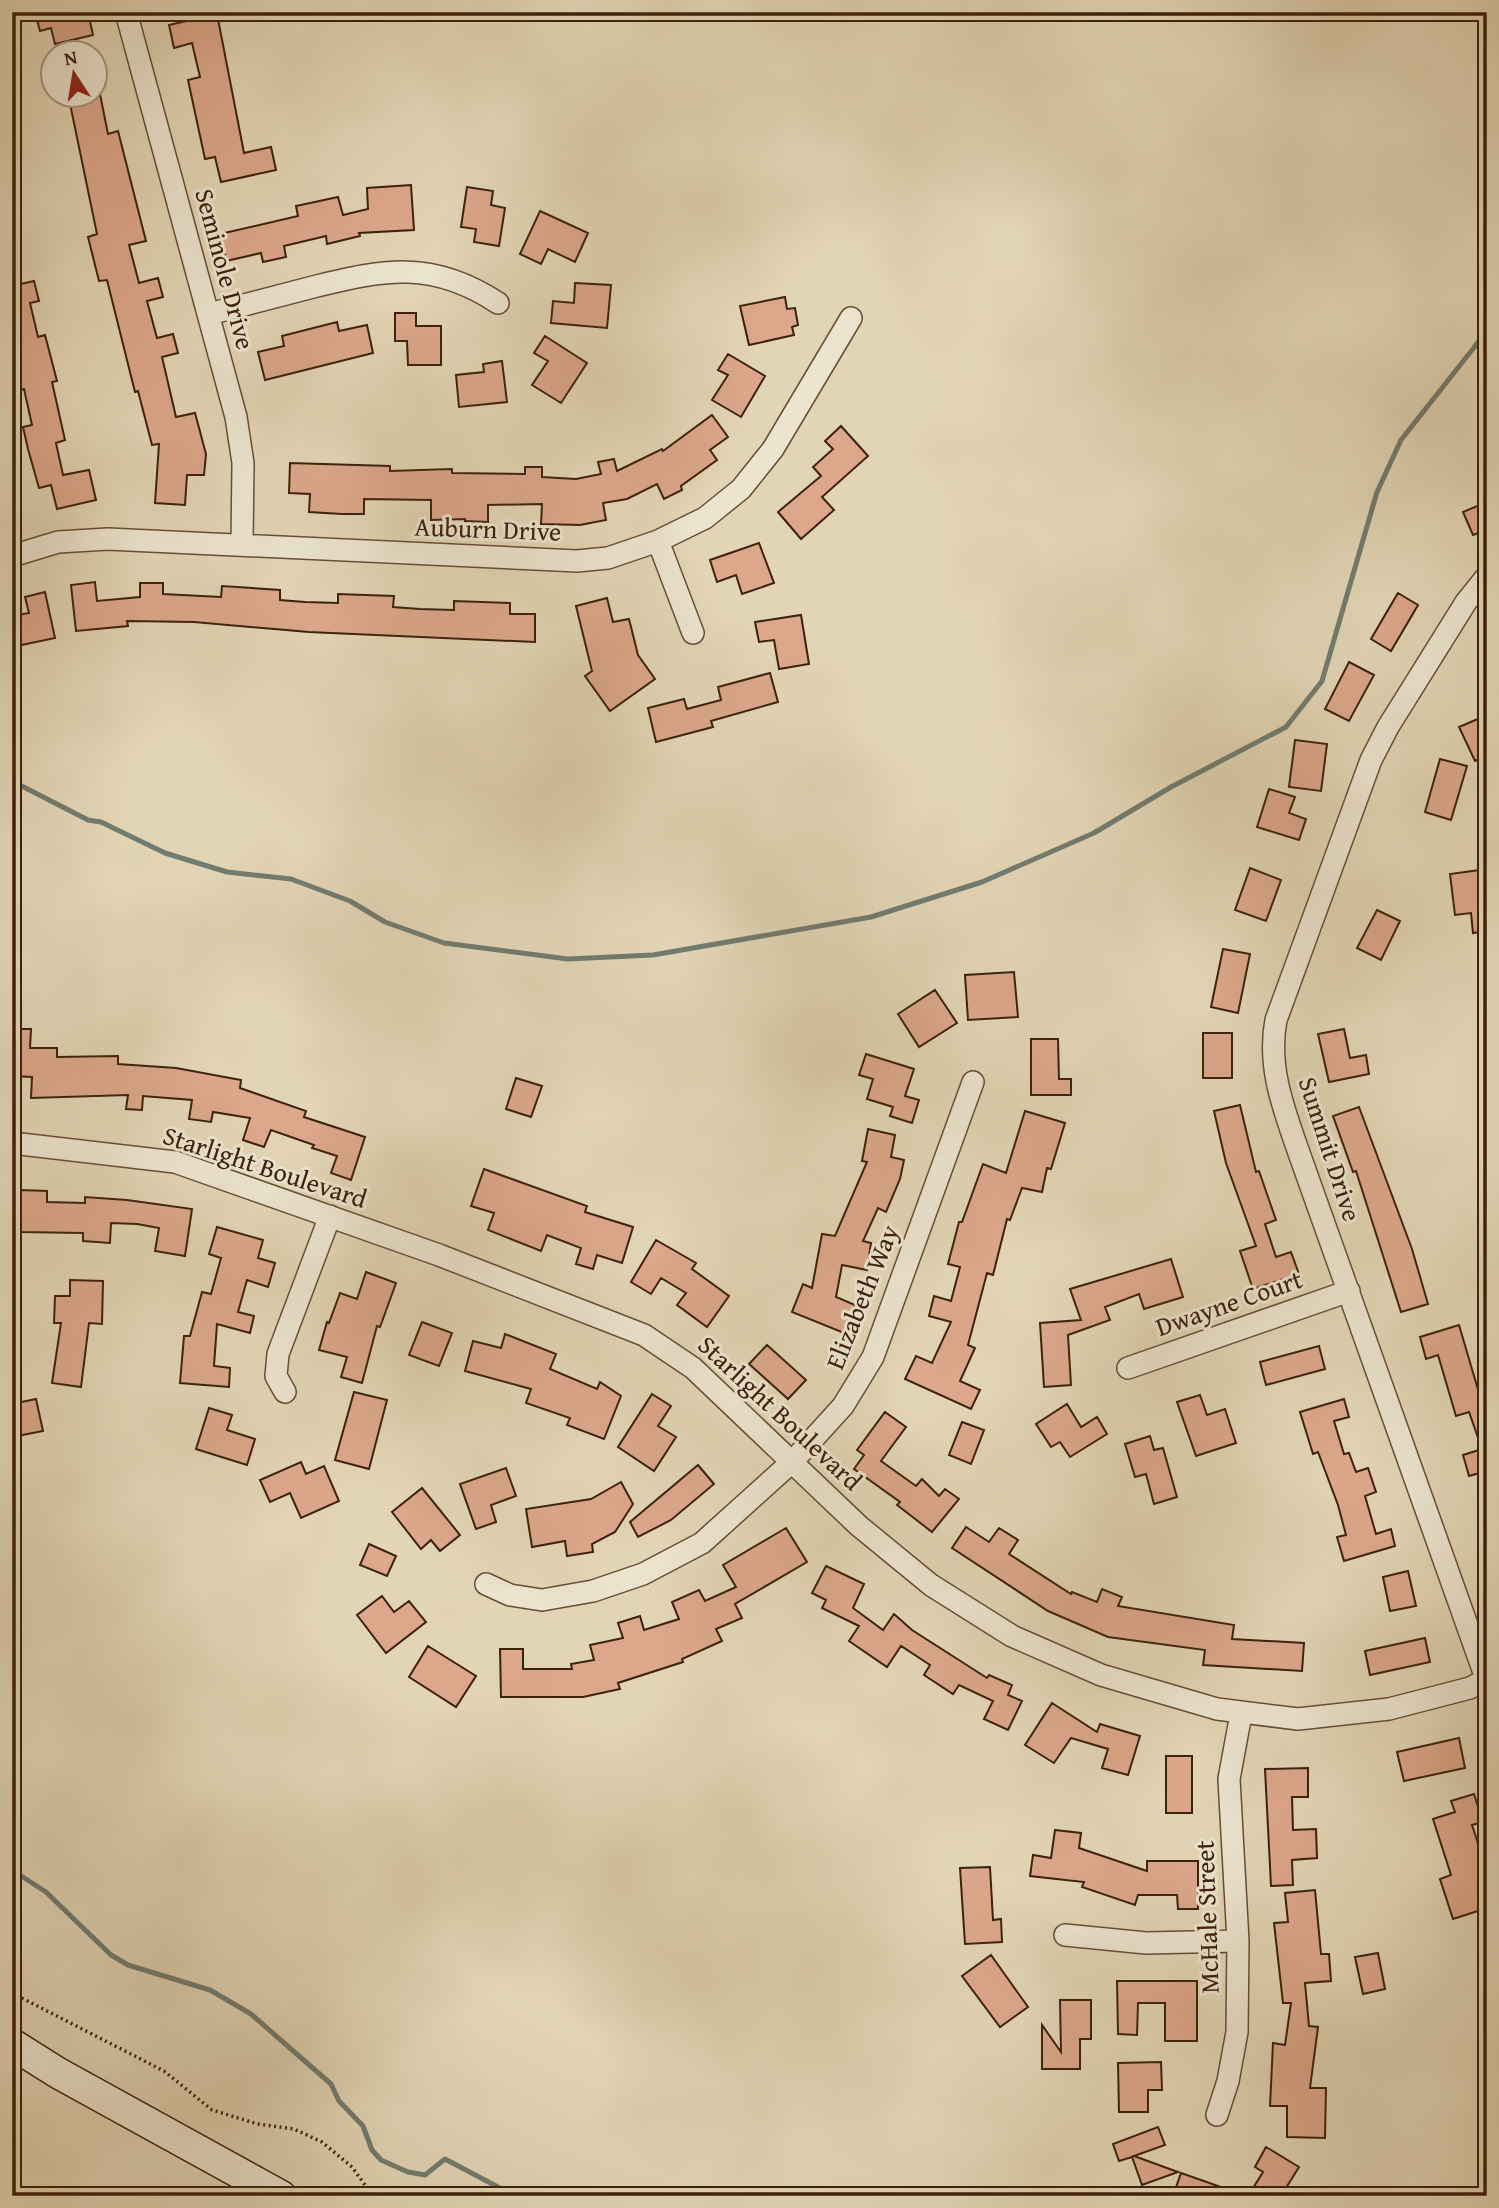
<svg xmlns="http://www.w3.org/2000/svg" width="1499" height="2208" viewBox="0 0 1499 2208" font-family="'Gentium Book Plus',serif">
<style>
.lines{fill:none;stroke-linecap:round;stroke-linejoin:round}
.stream{stroke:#717c70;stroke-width:5}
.building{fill:#dca78b;stroke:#3c210b;stroke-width:2}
.minor-casing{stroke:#664e36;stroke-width:24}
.secondary-casing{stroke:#3c210b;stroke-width:33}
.path{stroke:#3c210b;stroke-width:3.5;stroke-dasharray:2 3.5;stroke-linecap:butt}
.minor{stroke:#ece4cf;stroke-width:21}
.secondary{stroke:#ece4cf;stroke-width:30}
.labels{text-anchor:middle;stroke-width:6;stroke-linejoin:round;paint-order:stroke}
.street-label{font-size:26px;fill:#3c210b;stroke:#ece4cf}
</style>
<rect width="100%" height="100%" fill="#e2d5b5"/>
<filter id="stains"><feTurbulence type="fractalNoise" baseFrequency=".00286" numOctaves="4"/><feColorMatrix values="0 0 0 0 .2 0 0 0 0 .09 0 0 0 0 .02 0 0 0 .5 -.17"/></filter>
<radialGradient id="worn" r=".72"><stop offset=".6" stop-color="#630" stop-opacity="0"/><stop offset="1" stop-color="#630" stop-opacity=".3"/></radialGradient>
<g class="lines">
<path class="stream" d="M12,781l76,39 13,2 64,31 62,19 64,7 59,22 35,21 59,21 124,16 85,-4 218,-38 111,-35 112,-49 77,-46 115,-60 36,-46 55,-189 24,-52 86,-109
M12,1870l34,22 65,63 17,10 82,25 41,24 80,70 8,17 24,25 9,24 9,10 27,12 17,3 20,-16 70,37"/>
</g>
<path class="building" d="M35,12h53l5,23 -38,9 -4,-16 -11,3z
M217,14l27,139 27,-6 5,23 -55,12 -6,-25 -10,2 -17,-79 12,-3 -8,-34 -18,5 -5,-23z
M68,94h32l8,40 10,-3 28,110 -17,4 10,38 19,-5 5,19 -16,4 10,37 16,-4 5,19 -16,4 14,60 19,-4 11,41 -2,21h-17l-2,30 -30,-2 4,-59 -7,1 -14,-54 -3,1 -28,-112 -8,1 -11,-44 9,-3z
M411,185l3,45 -55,3 1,3 -33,8 -1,-8 -42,10 2,11 -23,5 -2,-9 -35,8 -6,-27 78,-18 -2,-10 42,-9 5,18 25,-6 -1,-21z
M467,187l26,4 -2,14 14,3 -6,38 -25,-4 2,-13 -15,-2z
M540,211l48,22 -13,29 -27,-13 -7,15 -21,-10z
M34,281l5,20 -9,2 8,34 7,-2 12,46 -5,1 13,58 -9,3 7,32 26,-5 7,30 -39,9 -6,-24 -12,3 -11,-39 -5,-22 9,-2 -8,-36 -12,3v-106z
M575,283l36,2 -4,43 -56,-5 2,-22 21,2z
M785,297l2,12 8,-1 3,17 -6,2 2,8 -45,10 -9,-39z
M395,313h21v13h25v39h-33l-1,-24h-12z
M337,322l2,9 28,-6 6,28 -108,27 -7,-28 26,-6 -2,-10z
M545,336l42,27 -26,40 -29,-18 16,-24 -14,-8z
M728,354l37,22 -24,41 -29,-17 16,-25 -10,-5z
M502,361l5,41 -48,5 -3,-32 28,-3 -1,-8z
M712,415l16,22 -18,13 7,10 -36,26 1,4 -18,9 -7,-15 -30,15 -24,4 3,17 -26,5 -39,-1 1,-20 -54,1v17l-23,-1v-2l-34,1v-20l-67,-1v15h-22l-33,-2 1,-18 -21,-1 1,-30 100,3v5l62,-2v4l73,1v-7h17v10l34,2 25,-5 -3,-12 16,-3 3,12 45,-22 1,2z
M841,426l27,30 -46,41 12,13 -33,29 -23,-27 43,-36 -8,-9 20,-18 -8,-8z
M1487,502v28l-14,5 -10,-23z
M759,543l15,40 -32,11 -6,-19 -19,7 -7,-22z
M95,582l2,19 43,-4v-14h23v11l58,3 1,-11 58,4v10l25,2 33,1v-9l56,2 -1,11 27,2 34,1v-9l56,2v11h25v28l-226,-10 -115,-10 -67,-1 1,5 -52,5 -5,-46z
M45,592l10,46 -43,9v-31l17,-3 -4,-16z
M1398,593l20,12 -27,46 -20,-12z
M607,598l6,24 16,-3 9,36 17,24 -45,32 -25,-35 7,-5 -16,-65z
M801,615l8,49 -30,5 -5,-29 -15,2 -4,-20z
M1349,662l25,13 -25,46 -24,-12z
M770,673l8,29 -67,19 2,6 -57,15 -8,-34 36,-9 3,10 34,-9 -3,-13z
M1487,715v41l-12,5 -16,-34z
M1295,740l32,4 -6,47 -32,-4z
M1440,759l27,7 -16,54 -26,-8z
M1269,789l26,8 -6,16 17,6 -7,21 -42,-13z
M1250,868l31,12 -15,41 -31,-11z
M1487,869v62l-14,2 -2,-20 -16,2 -5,-41z
M1377,910l23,11 -19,39 -24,-12z
M1223,949l27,5 -12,59 -27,-6z
M1014,972l4,45 -50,3 -3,-45z
M935,990l22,33 -38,24 -21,-33z
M12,1029h19l-1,19h27v9l61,-1v8l58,4 65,12 -1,8 66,23 -2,6 61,20 -14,43 -20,-7 6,-17 -25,-8 2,-3 -43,-15 -7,17 -21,-7 7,-22 -37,-6 -2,10 -22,-3 3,-19 -49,-4 -1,14 -16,-1 2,-14 -97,3 1,-21 -20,-1z
M1344,1029l6,29 16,-3 3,19 -40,8 -11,-48z
M1203,1033h29v45h-29z
M1031,1039h27l1,40h12v16h-40z
M866,1054l48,15 -9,27 14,4 -7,23 -22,-7 3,-9 -26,-8 6,-20 -14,-4z
M516,1078l26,8 -11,31 -25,-8z
M1240,1105l16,67 3,-1 17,49 -11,4 11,33 15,-5 8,22 -46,15 -13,-38 16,-5 -30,-83 -12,-52z
M1359,1107l53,142 16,55 -27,8 -45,-141 -3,1 -20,-56z
M1025,1111l40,12 -14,46 -4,-1 -5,24 -20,-4 -12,32 -3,-1 -14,56 -6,-2 -19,72 7,3 -15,33 20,9 -9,19 -66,-30 11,-23 16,7 19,-41 -22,-6 5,-20 17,5 9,-34 -12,-3 11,-42h3l21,-58 23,9z
M868,1129l27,6 -4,22 13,3 -4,19 -14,33 -8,-4 -15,33 8,2 -4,27 -25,-5 -6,32 19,8 -11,28 -52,-21 11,-28 9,4 10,-54 13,2 32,-74 -5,-1z
M484,1169l103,37 -2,6 48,15 -11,36 -25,-8 -4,14 -17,-5 5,-16 -34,-13 -6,16 -53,-21 6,-17 -23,-7z
M21,1190l26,1v11l38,1v-6l42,3 65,9 -7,47 -30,-5 4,-23 -22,-4 -26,-1 -1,20 -27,-2v-8l-62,-1z
M217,1227l46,13 -5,18 17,5 -7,24 -21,-7 -9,32 16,4 -4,17 -33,-9 -3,42 16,2 -1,19 -49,-4 4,-47h6l12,-44 9,2 10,-36 -12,-4z
M656,1240l40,23 -4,6 37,27 -22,31 -30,-22 9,-12 -25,-15 -10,16 -20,-12z
M1171,1259l12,38 -39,12 -5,-15 -34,13 5,13 -42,15 3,50 -27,2 -4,-64 41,-3 -11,-31z
M366,1272l30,11 -16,44 -3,-1 -15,57 -21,-6 6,-20 -28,-7 8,-28 2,1 11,-30 17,6z
M70,1280l33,1 -1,43 -13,-1 -8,64 -29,-4 9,-60h-7l1,-27h15z
M422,1322l30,11 -13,33 -30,-11z
M1459,1325l20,68 8,-2v80l-18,5 -6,-21 19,-6 -13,-37 -13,4 -18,-61 -12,4 -6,-22z
M505,1334l51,20 -6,15 47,20 3,-7 21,14 -17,43 -37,-14 3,-7 -44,-15 5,-14 -66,-18 8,-30 28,7z
M767,1345l39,35 -18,19 -39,-35z
M1319,1346l6,23 -59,16 -6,-23z
M354,1392l33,8 -18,69 -34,-9z
M652,1394l19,12 -13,20 18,11 -22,34 -36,-24z
M1200,1395l7,20 18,-6 11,34 -40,13 -19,-54z
M36,1399l7,32 -31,6v-33z
M1344,1399l5,18 -15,4 10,33 5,-1 7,19 12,-4 8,24 -11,4 11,38 15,-5 4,17 -51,15 -7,-24 9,-2 -8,-30 -20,-53 -5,2 -13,-42z
M1067,1404l14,23 16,-10 10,17 -37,23 -10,-15 -9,5 -15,-23z
M209,1408l23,7 -5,15 28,9 -8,26 -51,-16z
M885,1412l21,15 -25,34 35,25 6,-7 17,17 6,-7 14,10 -27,33 -35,-27 3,-3 -46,-33 10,-14 -7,-5z
M962,1422l22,8 -13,34 -22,-9z
M1150,1436l4,14 9,-2 14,49 -23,7 -8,-30 -11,3 -10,-33z
M301,1462l5,12 18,-8 15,35 -38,17 -11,-25 -20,9 -10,-22z
M698,1465l16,19 -43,36 -33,17 -8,-15z
M506,1468l10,28 -25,9 5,17 -20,7 -16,-45z
M621,1482l12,22 -18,28 -23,12 1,8 -26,4 -2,-15 -33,6 -6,-38 65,-10z
M422,1488l38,47 -20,16 -9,-11 -10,9 -29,-37z
M966,1527l23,15 10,-14 19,12 -9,14 62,40 1,-2 25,10 5,-13 20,8 -4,9 116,19 -2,14 72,4 -2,28 -99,-6 2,-15 -97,-13 -60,-26 -96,-63z
M786,1528l21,34 -72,42 7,14 -26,11 6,12 -40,18 1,3 -65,21 2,6 -37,8h-82l-1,-48h23v20h49l-1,-5 23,-4 -4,-15 33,-7 -5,-15 22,-7 4,14 35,-11 -7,-17 27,-12 6,11 31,-14 -13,-22z
M369,1544l27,12 -9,20 -27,-11z
M826,1566l38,18 -11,24 30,22 11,-16 18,16 75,48 2,-3 23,10 -4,10 14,6 -14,29 -24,-11 9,-18 -34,-16 -6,9 -29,-19 6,-10 -29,-19 -14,21 -38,-26 10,-15 -37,-18 4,-8 -14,-7z
M1408,1571l8,35 -26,5 -7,-34z
M382,1596l12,16 15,-11 17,21 -40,31 -29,-38z
M1425,1638l5,24 -60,13 -5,-24z
M428,1646l48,30 -20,31 -47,-30z
M1052,1703l45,29 3,-8 40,12 -12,39 -26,-7 6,-19 -37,-11 -17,25 -29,-18z
M1459,1738l6,30 -61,13 -7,-29z
M1166,1756h26v57h-26z
M1308,1768v29h-16l1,33 23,-1 1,29 -25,2 1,25 -22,1 -6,-117z
M1474,1794l9,28 -11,3 15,46v16l-9,3 6,19 -31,10 -13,-40 11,-4 -18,-56 22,-7 -4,-11z
M1055,1830l26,3 -2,15 68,23v-10h51v48h-20l-1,-14h-39l-3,10 -53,-18 2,-5 -54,-6 3,-21 18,3z
M990,1867l3,53 8,-1 1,23 -37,2 -5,-76z
M1315,1890l6,64h8l2,27 -26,2 4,43 9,1 -8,61h16l-1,50 -38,-1v-31h-17l3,-63 12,2 6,-42h-8l-9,-80 14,-1 -3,-29z
M1378,1953l7,36 -22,5 -8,-37z
M991,1955l37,52 -28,20 -38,-51z
M1117,1981h80v60h-32v-38h-27l-1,32 -19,-1z
M1060,2000h31v39h-11v30h-38v-44l19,27z
M1161,2062l1,28h-14v22h-29l-1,-49z
M1158,2127l7,18 -31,11 44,16 -36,13 -10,-28 -13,4 -6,-17z
M1266,2147l33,20 -18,29h-33l15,-24 -8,-5z
M1181,2173l60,21 -1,2h-67z"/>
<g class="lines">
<defs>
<path id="minor" d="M126,12l110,405 7,46 -1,81
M209,314c35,-9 70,-18 104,-27 72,-18 120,-27 185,16
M658,541l35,92
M12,556l46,-14 50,-3 469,22 31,-3 50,-17 47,-23 36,-29 32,-40 78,-131
M1487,576l-21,26 -78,125 -17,33 -95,260c-9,47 8,90 23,133l188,528
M12,1143l163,19 264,93 205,80 49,33 166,158 72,59 81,51 89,39 116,34 81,10 91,-10 81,-21 17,-9
M1128,1368l221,-77
M285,1392l-9,-16 2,-22 52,-138
M486,1584l24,11 32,5 51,-9 50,-17 59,-31 91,-82 50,-55 30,-49 100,-275
M1065,1935l81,8 92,-2
M1217,2115l11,-34 9,-49 1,-91 -9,-162 12,-65"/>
<path id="secondary" d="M12,2044l46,29 223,123"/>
</defs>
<use href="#minor" class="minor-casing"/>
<use href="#secondary" class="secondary-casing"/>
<path class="path" d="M12,1993l152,78 48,39 46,14 36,5 28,13 30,25 21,29"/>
<use href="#minor" class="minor"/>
<use href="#secondary" class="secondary"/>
</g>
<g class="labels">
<g class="street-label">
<text transform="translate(225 269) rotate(75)" y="9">Seminole Drive</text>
<text transform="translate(488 529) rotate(2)" y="9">Auburn Drive</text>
<text transform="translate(1330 1149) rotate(72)" y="9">Summit Drive</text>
<text transform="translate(265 1167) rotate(18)" y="9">Starlight Boulevard</text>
<text transform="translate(862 1297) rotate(-68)" y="9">Elizabeth Way</text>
<text transform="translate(1229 1303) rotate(-19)" y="9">Dwayne Court</text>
<text transform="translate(780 1413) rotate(43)" y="9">Starlight Boulevard</text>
<text transform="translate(1207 1917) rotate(-92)" y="9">McHale Street</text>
</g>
</g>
<rect width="1499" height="2208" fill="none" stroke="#e2d5b5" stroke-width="42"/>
<rect x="14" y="14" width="1471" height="2180" fill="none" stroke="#3c210b" stroke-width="3.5"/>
<rect x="21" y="21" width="1457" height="2166" fill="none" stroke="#3c210b" stroke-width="2"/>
<g transform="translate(74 74) rotate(348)"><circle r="33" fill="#ece4cf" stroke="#a69681" stroke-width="2"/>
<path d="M0-5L12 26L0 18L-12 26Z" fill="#8f2418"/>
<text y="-10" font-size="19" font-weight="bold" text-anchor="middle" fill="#3c210b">N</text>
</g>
<rect width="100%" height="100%" filter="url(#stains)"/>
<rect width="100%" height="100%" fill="url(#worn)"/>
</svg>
